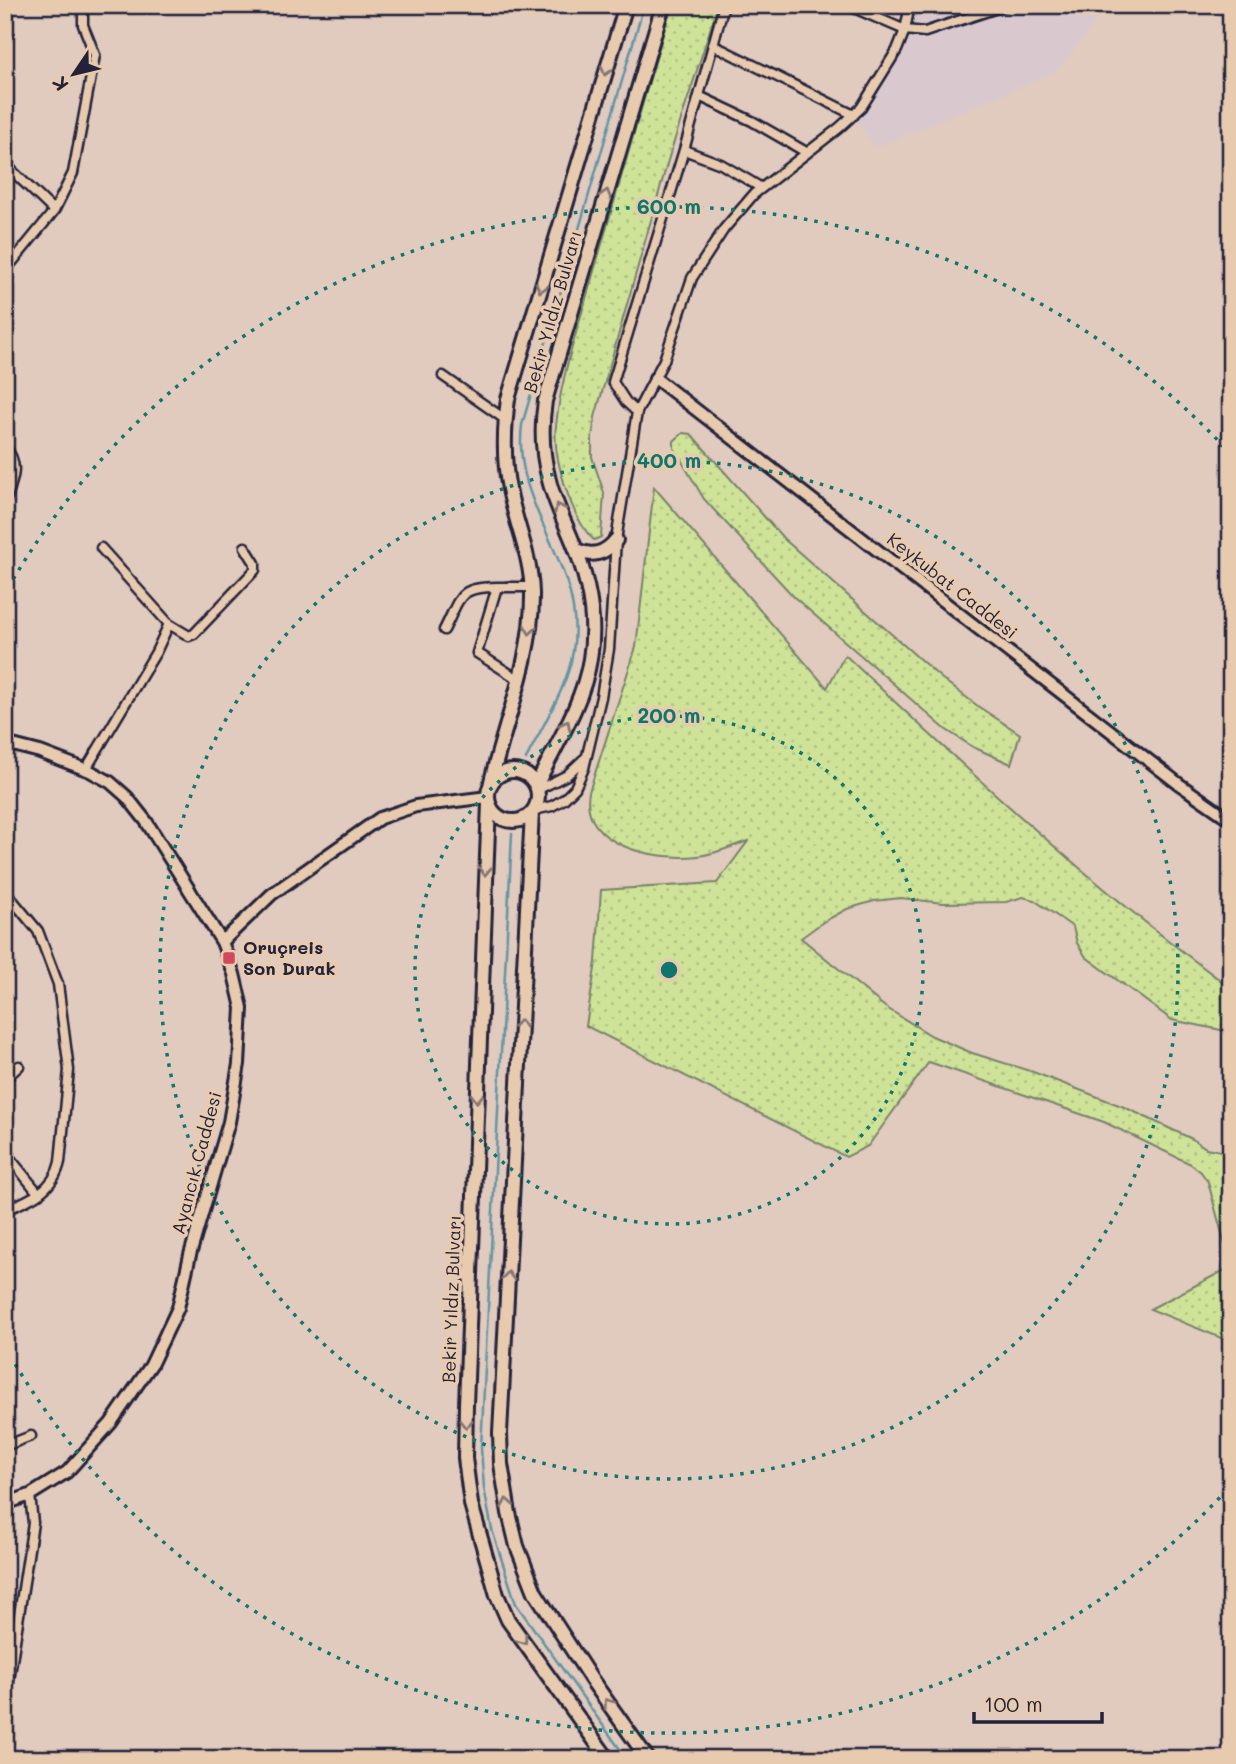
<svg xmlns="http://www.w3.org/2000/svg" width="1236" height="1764" viewBox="0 0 1236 1764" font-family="Mali,sans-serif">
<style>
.built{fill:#d9c9cf}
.grass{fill:url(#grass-dots);stroke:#78826a;stroke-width:2}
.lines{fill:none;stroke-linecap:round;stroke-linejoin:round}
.stream{stroke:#6395a3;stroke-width:2.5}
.minor-casing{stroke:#22223b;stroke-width:13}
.tertiary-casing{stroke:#22223b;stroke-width:16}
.primary-casing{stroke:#22223b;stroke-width:18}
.minor{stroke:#e8cbaf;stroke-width:8}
.tertiary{stroke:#e8cbaf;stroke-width:10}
.primary{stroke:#e8cbaf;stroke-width:12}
.oneway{stroke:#857675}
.ring{fill:none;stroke:#0f766e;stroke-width:3.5;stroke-dasharray:3.5 7}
.poi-dot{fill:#d1495b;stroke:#e8cbaf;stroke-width:2.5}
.labels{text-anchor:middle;stroke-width:7;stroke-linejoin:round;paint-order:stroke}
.street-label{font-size:18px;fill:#22223b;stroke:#e8cbaf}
.poi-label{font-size:18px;font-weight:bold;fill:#22223b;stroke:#e8cbaf;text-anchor:start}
.centre{fill:#0f766e;stroke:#e8cbaf;stroke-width:3.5}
.ring-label{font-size:21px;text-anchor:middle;font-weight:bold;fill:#0f766e;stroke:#e8cbaf;stroke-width:7;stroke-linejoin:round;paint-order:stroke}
</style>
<defs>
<pattern id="grass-dots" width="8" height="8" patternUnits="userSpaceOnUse" patternTransform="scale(1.75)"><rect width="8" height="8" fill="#cee398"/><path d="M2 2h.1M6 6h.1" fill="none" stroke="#b1c284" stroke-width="1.8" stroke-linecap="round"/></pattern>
</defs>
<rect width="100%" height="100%" fill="#e1cabe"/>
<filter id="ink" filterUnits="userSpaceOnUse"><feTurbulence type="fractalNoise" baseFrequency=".0143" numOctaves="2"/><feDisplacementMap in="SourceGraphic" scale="14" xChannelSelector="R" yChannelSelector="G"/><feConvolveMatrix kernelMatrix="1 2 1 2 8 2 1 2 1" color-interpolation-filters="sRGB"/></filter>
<g filter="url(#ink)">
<path class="built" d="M917,5h185l4,1 -24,34 -27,32 -179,75 -20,-27 54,-79z"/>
<path class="grass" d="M672,5h46l-49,152 -74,260 -3,20v20l12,36 -3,44 -7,3c-22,-20 -42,-84 -38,-114 5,-52 24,-104 38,-155 26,-89 51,-177 78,-266z
M683,433l8,1 93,105 157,139 38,29 41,27 -9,30 -38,-17 -28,-18 -151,-132 -90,-98 -30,-51v-7z
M654,487l173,201 18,-33c123,116 249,233 386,333v44l-59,-12 -86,-63 -9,-14 -4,-16 -39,-27 -11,-3 -17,5 -63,1 -42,-5 -27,3 -27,8 -24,13 -22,16 84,69 47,29 40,17 61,19 91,35 68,32 14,9 25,5v189l-81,-33 81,-42 -23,-85 -7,-10 -10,-8 -87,-42 -175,-60 -61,84 -22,11 -260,-131 10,-64 5,-72 116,-7 31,-42c-16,5 -32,13 -50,15 -40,5 -119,-9 -109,-64l47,-145z"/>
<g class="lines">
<path class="stream" d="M526,759c16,-33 42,-72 47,-108 14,-87 -62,-141 -51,-226l122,-420
M512,834l-31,614 3,40 8,42 24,74 111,155"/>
<defs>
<path id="minor" d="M847,5l58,25 20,2 81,-27
M713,45l141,70
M699,96l53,25 54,31
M684,150l37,14 39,23
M5,164l49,47
M5,271l49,-60 19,-38 22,-118 -12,-30v-20
M443,376l63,44
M637,412l-11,-10 -13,-20 71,-232 40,-145
M5,447c16,18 7,35 0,55
M101,548l68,76 20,12 5,-2 61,-64v-7l-10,-16
M444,630c17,-33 13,-43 53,-43
M518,679l-41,-26 20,-66h35
M86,769l70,-117 13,-28
M537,790l30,-15 17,-16
M534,810l18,-4 12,-7 11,-11 9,-20 17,-71 8,-48 7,-109 21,-128 27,-52 28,-82 32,-49 30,-35 85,-66 22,-20 36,-58 8,-20 5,-25
M5,891l33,40 20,53 11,86 -9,92c-6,28 -30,38 -55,48
M5,1079l14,-13
M5,1152l34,42
M5,1446l26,-10
M5,1707l28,-184 -3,-28"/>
<path id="tertiary" d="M655,378l524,406 52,36
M5,743l35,9 50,19 20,11 17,15 19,24 76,121 12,32 8,34 -3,56 -10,58 -39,133 -12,53 -27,57 -40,58 -44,49 -37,23 -25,9
M222,942l50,-48 108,-76 36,-12 72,-9"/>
<path id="primary" d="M576,550c16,7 29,4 40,-10
M488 796a25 25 0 1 1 50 0a25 25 0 1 1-50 0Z
M490,786c14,-63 43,-127 42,-193 -1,-37 -16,-68 -23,-104 -6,-30 -5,-60 -1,-90l118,-394
M536,786c19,-40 47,-82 54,-127 7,-41 -2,-81 -18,-119 -8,-20 -18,-39 -23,-60 -7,-26 -8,-53 -4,-79l118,-396
M489,803l-23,602 -1,53 6,46 26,91 11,25 100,139
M532,812l-32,621 1,31 8,49 8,33 18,46 56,87 57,80"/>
</defs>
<use href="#minor" class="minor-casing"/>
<use href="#tertiary" class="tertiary-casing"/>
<use href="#primary" class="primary-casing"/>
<use href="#minor" class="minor"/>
<use href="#tertiary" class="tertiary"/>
<use href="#primary" class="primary"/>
</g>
<defs><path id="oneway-chevron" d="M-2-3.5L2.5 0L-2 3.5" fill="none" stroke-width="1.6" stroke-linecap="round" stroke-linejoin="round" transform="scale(1.75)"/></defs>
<g class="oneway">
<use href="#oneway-chevron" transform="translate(606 71) rotate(107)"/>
<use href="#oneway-chevron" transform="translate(606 194) rotate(-73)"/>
<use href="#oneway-chevron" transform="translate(541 288) rotate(107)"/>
<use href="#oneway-chevron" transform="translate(559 508) rotate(-113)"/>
<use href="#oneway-chevron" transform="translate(530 630) rotate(98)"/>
<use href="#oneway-chevron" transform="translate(566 725) rotate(-63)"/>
<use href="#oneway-chevron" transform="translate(485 871) rotate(92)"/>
<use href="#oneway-chevron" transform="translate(520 1024) rotate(-87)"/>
<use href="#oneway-chevron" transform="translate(477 1098) rotate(92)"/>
<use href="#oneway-chevron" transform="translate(508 1276) rotate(-87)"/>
<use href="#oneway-chevron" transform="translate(466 1424) rotate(90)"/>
<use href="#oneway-chevron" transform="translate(507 1503) rotate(-100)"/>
<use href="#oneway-chevron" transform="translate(523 1640) rotate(54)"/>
<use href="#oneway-chevron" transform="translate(608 1703) rotate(-126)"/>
</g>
</g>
<g class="ring">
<circle cx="669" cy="970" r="254"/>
<circle cx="669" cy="970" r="509"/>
<path d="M1227 1490A763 763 0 0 1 8 1352M8 588A763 763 0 0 1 1227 450"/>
</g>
<rect class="poi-dot" x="222" y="951" width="14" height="14" rx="3.5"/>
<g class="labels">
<g class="street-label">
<text transform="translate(553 312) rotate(-74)" y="6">Bekir Yıldız Bulvarı</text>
<text transform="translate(952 586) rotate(38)" y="6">Keykubat Caddesi</text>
<text transform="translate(197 1163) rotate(-75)" y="6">Ayancık Caddesi</text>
<text transform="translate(452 1299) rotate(-88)" y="6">Bekir Yıldız Bulvarı</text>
</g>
<g class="poi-label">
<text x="243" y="954">Oruçreis<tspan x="243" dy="21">Son Durak</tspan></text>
</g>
</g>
<circle cx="669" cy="970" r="10" class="centre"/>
<g class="ring-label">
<text x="669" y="214">600 m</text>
<text x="669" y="468">400 m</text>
<text x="669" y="723">200 m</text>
</g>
<rect width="1236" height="1764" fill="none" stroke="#e8cbaf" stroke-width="28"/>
<rect x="14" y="14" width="1208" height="1736" fill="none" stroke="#22223b" stroke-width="2.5" filter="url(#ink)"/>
<g transform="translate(74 74) rotate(235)" stroke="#e8cbaf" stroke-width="5" paint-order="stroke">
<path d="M0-5L12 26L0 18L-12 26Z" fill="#22223b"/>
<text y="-10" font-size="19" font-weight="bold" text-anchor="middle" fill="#22223b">K</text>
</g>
<path d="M974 1712v10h128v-10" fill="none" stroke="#22223b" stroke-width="3.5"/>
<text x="984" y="1712" font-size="21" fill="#22223b" stroke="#e8cbaf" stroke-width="5" paint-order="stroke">100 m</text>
</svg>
